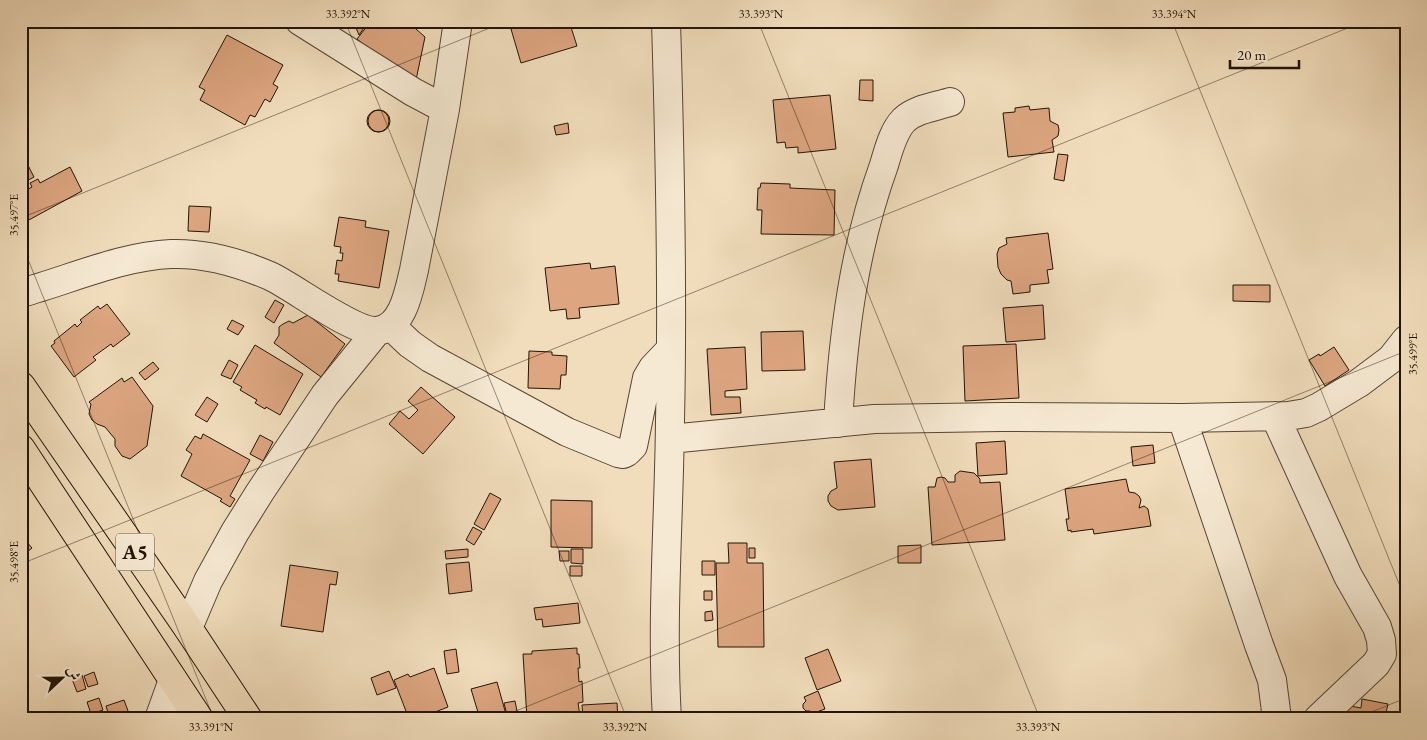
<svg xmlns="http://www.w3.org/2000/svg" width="1427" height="740" viewBox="0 0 1427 740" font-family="'EB Garamond',Amiri,serif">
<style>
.building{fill:#dda681;stroke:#221407}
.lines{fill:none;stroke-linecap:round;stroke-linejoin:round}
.minor-casing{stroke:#564634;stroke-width:30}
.highway-casing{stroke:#221407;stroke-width:30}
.minor{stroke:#f6e9d3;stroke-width:28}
.highway{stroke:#f1ddbc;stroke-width:28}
.ticks{fill:none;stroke:#221407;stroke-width:1;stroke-opacity:0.45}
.labels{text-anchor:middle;stroke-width:4.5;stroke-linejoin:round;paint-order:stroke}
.shield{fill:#f6e9d3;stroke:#625444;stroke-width:1}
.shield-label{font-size:21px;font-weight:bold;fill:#221407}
.neatline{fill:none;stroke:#221407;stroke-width:2}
.ticks-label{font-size:12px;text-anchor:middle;fill:#221407}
</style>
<rect width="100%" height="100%" fill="#f1ddbc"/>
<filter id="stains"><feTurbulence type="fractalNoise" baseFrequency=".004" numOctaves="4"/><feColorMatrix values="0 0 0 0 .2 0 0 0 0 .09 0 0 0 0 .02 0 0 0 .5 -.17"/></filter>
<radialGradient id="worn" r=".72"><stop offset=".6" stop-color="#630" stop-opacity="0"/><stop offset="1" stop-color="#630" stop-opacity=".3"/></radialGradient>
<path class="building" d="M355,21l13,1 -9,13 -5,-12z
M371,21h36l18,16 -9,43 -24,-12 -35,-29z
M536,21h33l8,25 -56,17 -10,-34z
M227,35l56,30 -10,19 5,3 -8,15 -5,-3 -10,18 -5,-2 -5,10 -45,-25 5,-10 -6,-3z
M860,80h13v21l-14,-1z
M830,95l6,54 -38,4v-6l-12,1 -1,-6 -8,1 -4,-43z
M1029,106l1,4 19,-2 1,13 8,4 1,5 -1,6 -6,4 2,12 -46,5 -5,-44 12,-1v-4z
M367 121a11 11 0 1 1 22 0a11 11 0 1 1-22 0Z
M368 121a11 11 0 1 1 22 0a11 11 0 1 1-22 0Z
M568,123l1,10 -13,2 -2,-9z
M21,152l13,25 -13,7z
M1058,154l10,1 -4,26 -10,-2z
M70,167l12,24 -55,30 -6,-11v-17l11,-6 -2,-4 8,-4 2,4z
M761,183l29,1v4l45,2 -1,45 -73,-1 1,-24h-5l1,-22h2z
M189,206l22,1 -2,25 -21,-1z
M339,217l27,4 -1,6 24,4 -10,57 -41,-7 1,-7h-4l2,-14 5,1 1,-8h-3l1,-6 -7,-1z
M1048,233l5,36 -6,1 2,13 -19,2v7l-17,2 -2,-13 -4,-1 -6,-6 -3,-7 -1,-13 2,-6 8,-4 -1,-6z
M590,263l1,6 24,-3 4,38 -40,4 1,10 -13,1 -1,-10 -16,2 -5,-43z
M1233,285h37v17l-37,-1z
M275,300l9,5 -10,18 -9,-6z
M107,304l23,30 -17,13 -2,-3 -18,13 3,3 -22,17 -23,-31 4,-3 -1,-2 21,-17 2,3 5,-5 -2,-2 18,-14 2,3z
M1043,305l2,34 -39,3 -3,-34z
M308,315l37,29 -24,33 -47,-34 5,-8v-8l4,-3 6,-3 4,2z
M232,320l12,6 -6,9 -11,-6z
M803,331l2,39 -43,1 -1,-39z
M1016,344l3,54 -54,3 -2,-55z
M255,345l48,29 -23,41 -14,-8 -1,2 -10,-6 2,-3 -17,-10 2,-3 -9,-5z
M745,347l2,42 -22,2v6h15l1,16 -30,2 -4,-66z
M1334,347l15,23 -24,16 -16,-26 10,-6 1,2z
M529,351l23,1v3l15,1 -1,19h-5l-1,14 -32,-1z
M229,360l9,5 -7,14 -10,-4z
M153,362l6,7 -14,11 -6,-7z
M132,377l21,29 -6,40 -17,13 -8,-3 -7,-10v-7l-10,-12 -8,-3 -5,-4 -3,-6 2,-10 -2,-2 33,-24 2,4z
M421,387l34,30 -32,37 -34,-30 11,-13 9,8 9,-9 -10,-9z
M207,397l11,7 -11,18 -12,-7z
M203,434l47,26 -20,36 5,3 -5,8 -10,-6 2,-2 -41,-23 11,-22 -6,-4 9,-14 6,3z
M260,435l13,7 -10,19 -13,-7z
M1005,441l2,33 -29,2 -2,-33z
M1153,445l2,18 -22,3 -2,-19z
M871,459l4,48 -37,3 -7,-4 -3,-5v-5l3,-5 6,-3 -3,-26z
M960,471l14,2 6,6v4l20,-1 5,58 -73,5 -4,-58h7l2,-9 4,-1 4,1 3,4h7v-7z
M1126,479l3,13 6,1 4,3 2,4 -2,8 5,-2 4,3 3,17 -57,8 -1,-5 -22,3v-2l-3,1 -2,-12h3l-4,-30z
M490,493l11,6 -17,31 -10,-6z
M551,500l41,1v47l-41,-1z
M473,527l9,5 -8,13 -8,-5z
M21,541l2,2 3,-2 6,7 -5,4 -2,-3 -4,5z
M728,543h19v20h16l1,84h-46l-2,-84h13z
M921,545v18h-23v-17z
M749,548h6v10h-6z
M468,549v8l-22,2 -1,-8z
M571,549h12v15l-12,-1z
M559,551h10v10h-9z
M702,561h13v14h-13z
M469,562l3,29 -23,3 -3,-30z
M290,565l48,7 -2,13 -6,-1 -7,48 -42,-6z
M570,566h12v10h-12z
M704,591h8v9h-8z
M578,603l2,20 -37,4 -1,-8 -6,1 -2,-12z
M712,611l1,9 -8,1v-9z
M577,648v6h2l1,14h-2l1,14 3,-1 1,21 -5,1 2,13 2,-1v4h-55l-4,-65h9v-3z
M456,649l3,23 -12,2 -3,-23z
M828,649l13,32 -24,9 -12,-32z
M434,668l14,39 -31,12h-8l-15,-39 14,-6 2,3z
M389,671l7,17 -19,7 -6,-17z
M94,672l4,12 -10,3 -4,-11z
M82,675l4,14 -9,3 -5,-13z
M497,682l10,36 -27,1 -9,-30z
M818,691l7,18 -14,5 -1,-3h-4l-3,-3v-4l3,-3 -2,-4z
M99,698l4,12 -12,4 -4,-12z
M1362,699l26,5 -3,13 3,2h-52l3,-15 22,4z
M124,700l7,19h-21l-4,-13z
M515,701l3,15 -10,3 -4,-16z
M617,703l1,16h-35l-1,-14z"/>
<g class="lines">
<defs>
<path id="minor" d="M300,21l113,71 32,17
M666,21c4,133 7,267 4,400 -1,99 -9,199 -3,298
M21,293c48,-13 100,-37 150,-39 33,-1 69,9 99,22 24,11 84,57 107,55 26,-3 32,-40 37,-61l31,-161 13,-88
M391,326l19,18 20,14 137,74 51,21 5,1 4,-2 6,-6 14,-68 6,-10 18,-19
M1275,416l73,160 29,51 4,13 1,14 -6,10 -58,55
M1182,418l77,227 13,35 5,39
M838,423c5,-88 16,-175 46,-258 4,-13 9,-34 20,-45 12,-11 30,-13 46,-18
M670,439l204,-20 127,-2 181,1 106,-2 18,-3 13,-6 40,-24 32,-24 15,-19
M188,628l20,-47 27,-49 25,-40 65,-97 52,-64
M159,719l14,-39"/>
<path id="highway" d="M21,386l167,242 60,91
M21,449l178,270"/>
</defs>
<use href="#minor" class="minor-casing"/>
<use href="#highway" class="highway-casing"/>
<use href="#minor" class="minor"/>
<use href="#highway" class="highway"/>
</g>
<path class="ticks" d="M345,21l282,698M758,21l282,698M1172,21l234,580M21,218l486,-197M21,242l193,477M21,564l1344,-543M496,719l910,-368M1354,719l52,-21"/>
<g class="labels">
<rect class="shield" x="116" y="533.5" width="38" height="37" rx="4"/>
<g class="shield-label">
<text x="135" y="559">A5</text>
</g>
</g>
<rect width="1427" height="740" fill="none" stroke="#f1ddbc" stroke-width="55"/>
<g transform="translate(62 678) rotate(68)" stroke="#f6e9d3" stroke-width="4" paint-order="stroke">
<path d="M0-4L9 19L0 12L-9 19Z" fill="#221407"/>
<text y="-8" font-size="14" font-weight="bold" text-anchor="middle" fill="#221407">ش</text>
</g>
<path d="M1230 60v8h69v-8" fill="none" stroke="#221407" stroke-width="2.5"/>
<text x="1237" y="60" font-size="15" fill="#221407" stroke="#f6e9d3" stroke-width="4" paint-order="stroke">20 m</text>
<rect x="28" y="28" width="1372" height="684" class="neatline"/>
<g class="ticks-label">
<text x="348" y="18">33.392°N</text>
<text x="761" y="18">33.393°N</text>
<text x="1174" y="18">33.394°N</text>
<text transform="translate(14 215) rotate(-90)" y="4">35.497°E</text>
<text transform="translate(1413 354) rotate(-90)" y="4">35.499°E</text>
<text transform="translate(14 562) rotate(-90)" y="4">35.498°E</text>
<text x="211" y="731">33.391°N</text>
<text x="625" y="731">33.392°N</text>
<text x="1038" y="731">33.393°N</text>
</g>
<rect width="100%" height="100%" filter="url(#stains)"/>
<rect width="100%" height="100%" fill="url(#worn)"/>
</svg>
